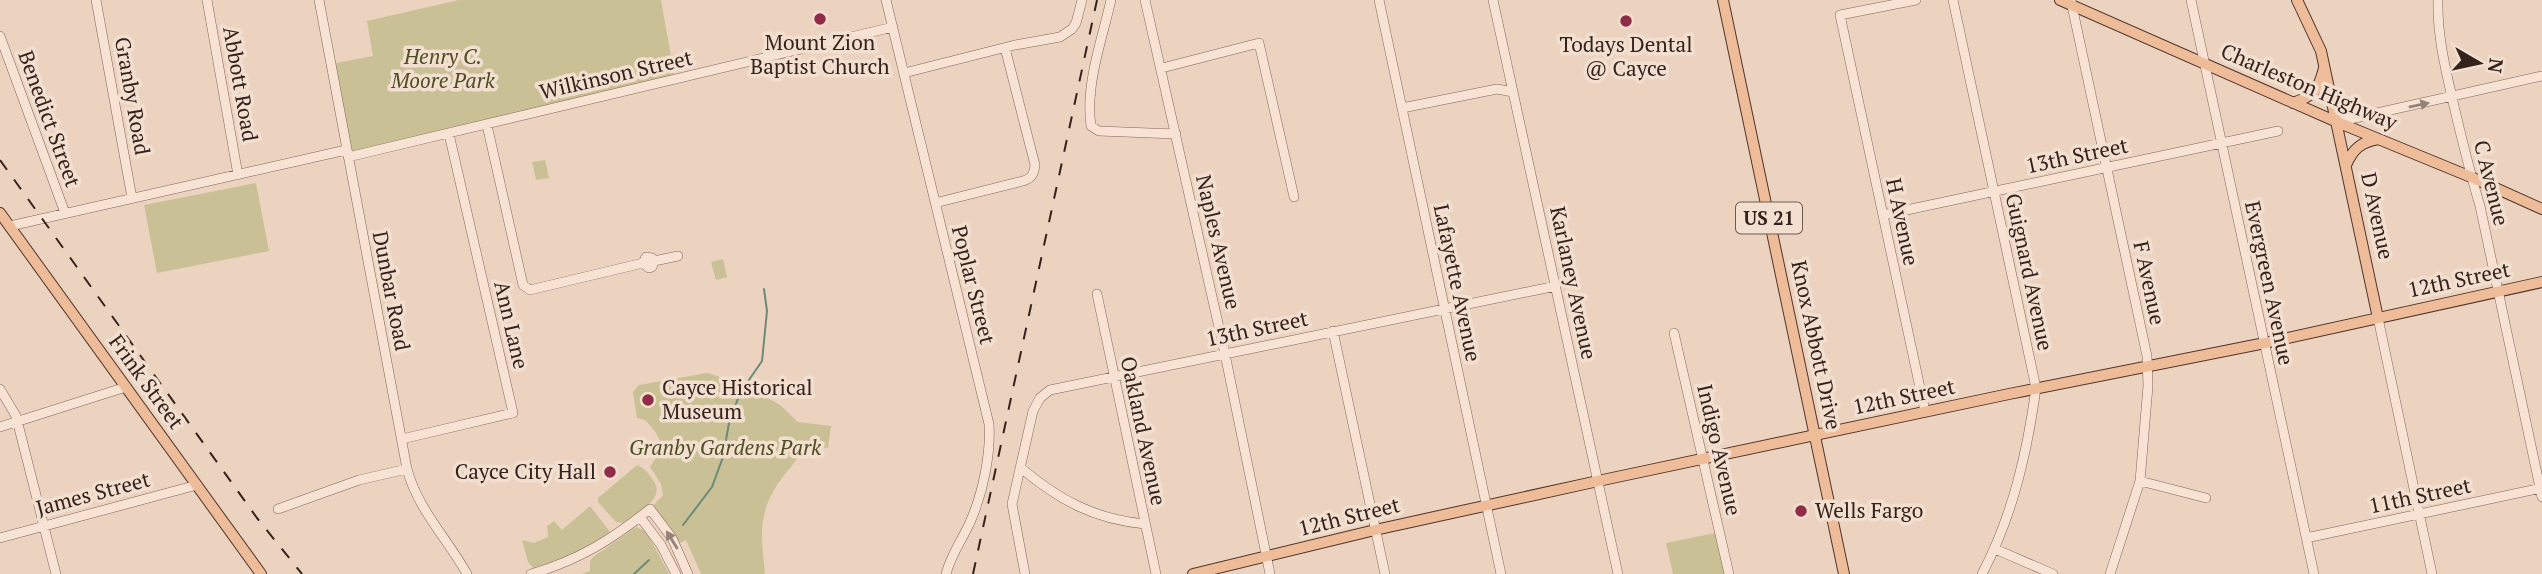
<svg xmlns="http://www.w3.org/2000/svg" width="2542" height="574" viewBox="0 0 2542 574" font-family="'PT Serif',serif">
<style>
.green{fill:#c9c195}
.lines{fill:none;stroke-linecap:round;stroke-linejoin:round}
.stream{stroke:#6b8b7a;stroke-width:2}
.minor-casing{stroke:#846459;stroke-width:10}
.major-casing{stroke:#51342d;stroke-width:12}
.minor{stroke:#f7e2d3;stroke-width:9}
.major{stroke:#eebc99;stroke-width:10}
.rail{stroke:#34221d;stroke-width:2;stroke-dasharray:12 12;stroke-linecap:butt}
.oneway{fill:#968278}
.poi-dot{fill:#902c48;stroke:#f3dfcf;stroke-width:2.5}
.labels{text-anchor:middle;stroke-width:7;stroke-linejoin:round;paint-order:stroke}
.shield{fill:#f3dfcf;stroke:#6d5b52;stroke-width:2}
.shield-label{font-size:19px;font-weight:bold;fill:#34221d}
.poi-label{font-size:21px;fill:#34221d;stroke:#f3dfcf}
.park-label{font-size:21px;font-style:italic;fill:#4f4e24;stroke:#f3dfcf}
.street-label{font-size:21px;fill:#34221d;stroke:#f3dfcf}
</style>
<rect width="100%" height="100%" fill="#ebd3c0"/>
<path class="green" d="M459,0h202l14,79 -327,78 -17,-93 42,-8 -6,-35z
M545,160l4,18 -13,2 -4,-18z
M256,183l13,68 -112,22 -13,-68z
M723,259l4,18 -11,3 -5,-18z
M707,373l33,10 40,22 18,17 33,4 -3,22 -24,-3c-4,13 -14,22 -22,33 -25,34 -21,56 -17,96h-64l-15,-34 -10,5 -26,-36 13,-14 -2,-11 -11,-17c15,-22 13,-28 -5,-47l-8,-2 -4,-26 6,-7z
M637,465c8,3 11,8 16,15 14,19 -16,33 -30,43l-7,-1 -18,-20v-4z
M590,506l20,26 -3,4 -29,18 -45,14 -5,-6 -6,-22 12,3 14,-6 -1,-11 7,-5 8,9z
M636,527l10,4 23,43h-87l8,-3v-10l3,-4z
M1720,532l9,42h-56l-7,-31z"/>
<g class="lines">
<path class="stream" d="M683,525l29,-38 11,-30 6,-34 11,-30 22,-32 5,-50 -3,-22
M634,574l15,-14"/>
<defs>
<path id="minor" d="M96,0l36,198
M207,0l31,175
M319,0l88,469c11,41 40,69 60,105
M886,0l103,424c2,30 -6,68 -18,96 -8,19 -20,34 -25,54
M1111,0c-9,40 -26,85 -20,126l8,5 77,3
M1145,0l80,354 45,220
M1379,0l122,574
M1493,0l125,574
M1916,0l-76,15 85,396
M1953,0l83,388c-9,65 -23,127 -54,186
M2191,0l123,574
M2438,0c-1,36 8,71 16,106 8,34 16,67 26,100l62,291
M2071,1l76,355 1,30 -8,95 -30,93
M0,36l65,177
M1162,68l97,-25 35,154
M904,73l111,-28 45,-8 12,-8 4,-6 6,-23
M1402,108l95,-19 16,3
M2337,122l205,-46
M487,125l36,160 7,5 113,-27
M348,157l545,-130
M935,203l88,-22c9,-3 11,-7 12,-16l-30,-117
M1883,215l395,-84
M10,226l336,-76
M654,261l-2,6 -3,1 -6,-5 3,-6 6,1 2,3 24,-5
M1097,294l59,280
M2378,318l54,256
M1333,331l52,243
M1674,333l55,241
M0,389l16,27 40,158
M0,427l126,-40
M402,439l111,-26 -64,-279
M1021,468c38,32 73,51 124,56
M2140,481l66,17
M278,509l81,-29 48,-11
M640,517l21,28 15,29
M0,538l197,-53
M2306,538l236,-50
M1995,549l58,25
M531,574c48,-14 80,-34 119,-65l22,29 16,36
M1025,574l-13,-70 21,-93 7,-13 10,-8 506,-104"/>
<path id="major" d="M1723,0l121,574
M2060,0l277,122 134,55 71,32
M2297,0l24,51 57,267
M2293,103c22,-8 25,-12 31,-35
M2346,165c7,-16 15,-23 32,-26
M0,213l261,361
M1193,574l182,-44 223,-49 411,-87 256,-51 277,-61"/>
</defs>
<use href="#minor" class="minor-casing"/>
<use href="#major" class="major-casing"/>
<use href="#minor" class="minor"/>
<use href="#major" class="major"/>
<path class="rail" d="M0,160l257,358 45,56
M973,574l124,-574"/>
</g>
<defs><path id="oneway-solid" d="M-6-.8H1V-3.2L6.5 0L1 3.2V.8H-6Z" transform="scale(1.75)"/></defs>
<g class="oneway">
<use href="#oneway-solid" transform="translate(2419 105) rotate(-12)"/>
<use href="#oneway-solid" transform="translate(672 540) rotate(-122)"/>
</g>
<g class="poi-dot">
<circle cx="820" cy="19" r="7"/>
<circle cx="1626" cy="21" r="7"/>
<circle cx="648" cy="400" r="7"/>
<circle cx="610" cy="472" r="7"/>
<circle cx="1801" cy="511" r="7"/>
</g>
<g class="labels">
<rect class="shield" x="1736" y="202.5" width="66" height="31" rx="5"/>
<g class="shield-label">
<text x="1769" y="225">US 21</text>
</g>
<g class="poi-label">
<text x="820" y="50">Mount Zion<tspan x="820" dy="24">Baptist Church</tspan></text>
<text x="1626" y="52">Todays Dental<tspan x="1626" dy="24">@ Cayce</tspan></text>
<text x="662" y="395" text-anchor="start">Cayce Historical<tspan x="662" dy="24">Museum</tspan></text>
<text x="596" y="479" text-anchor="end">Cayce City Hall</text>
<text x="1815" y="518" text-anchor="start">Wells Fargo</text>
</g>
<g class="park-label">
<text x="443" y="64">Henry C.<tspan x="443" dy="24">Moore Park</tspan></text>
<text x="725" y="455">Granby Gardens Park</text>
</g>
<g class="street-label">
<text transform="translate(616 75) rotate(-13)" y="7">Wilkinson Street</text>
<text transform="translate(240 84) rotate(80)" y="7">Abbott Road</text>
<text transform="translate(2309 87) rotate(23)" y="7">Charleston Highway</text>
<text transform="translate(132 96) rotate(80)" y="7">Granby Road</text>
<text transform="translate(49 119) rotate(70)" y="7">Benedict Street</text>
<text transform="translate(2077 156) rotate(-12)" y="7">13th Street</text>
<text transform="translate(2491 183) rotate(76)" y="7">C Avenue</text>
<text transform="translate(2377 216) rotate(78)" y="7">D Avenue</text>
<text transform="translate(1902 222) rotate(78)" y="7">H Avenue</text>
<text transform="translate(1218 242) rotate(77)" y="7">Naples Avenue</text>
<text transform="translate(2029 272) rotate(78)" y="7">Guignard Avenue</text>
<text transform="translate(2459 280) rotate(-12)" y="7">12th Street</text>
<text transform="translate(1457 283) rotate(78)" y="7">Lafayette Avenue</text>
<text transform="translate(1573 283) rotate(78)" y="7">Karlaney Avenue</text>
<text transform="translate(2149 283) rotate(78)" y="7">F Avenue</text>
<text transform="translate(2269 283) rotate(78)" y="7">Evergreen Avenue</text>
<text transform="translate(973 285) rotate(76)" y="7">Poplar Street</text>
<text transform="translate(391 291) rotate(79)" y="7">Dunbar Road</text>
<text transform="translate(511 325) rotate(77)" y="7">Ann Lane</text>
<text transform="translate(1257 329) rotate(-12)" y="7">13th Street</text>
<text transform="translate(1816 345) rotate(78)" y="7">Knox Abbott Drive</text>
<text transform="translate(146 382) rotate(54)" y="7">Frink Street</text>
<text transform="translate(1904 397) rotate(-12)" y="7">12th Street</text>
<text transform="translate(1143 431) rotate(78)" y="7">Oakland Avenue</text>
<text transform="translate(1719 450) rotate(77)" y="7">Indigo Avenue</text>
<text transform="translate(93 494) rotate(-15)" y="7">James Street</text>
<text transform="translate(2420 496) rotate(-12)" y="7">11th Street</text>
<text transform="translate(1349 517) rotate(-14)" y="7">12th Street</text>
</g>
</g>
<g transform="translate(2479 63) rotate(99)" stroke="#f3dfcf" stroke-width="5" paint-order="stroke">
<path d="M0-5L12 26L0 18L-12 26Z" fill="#34221d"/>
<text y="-10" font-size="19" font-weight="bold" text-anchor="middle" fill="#34221d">N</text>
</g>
</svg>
